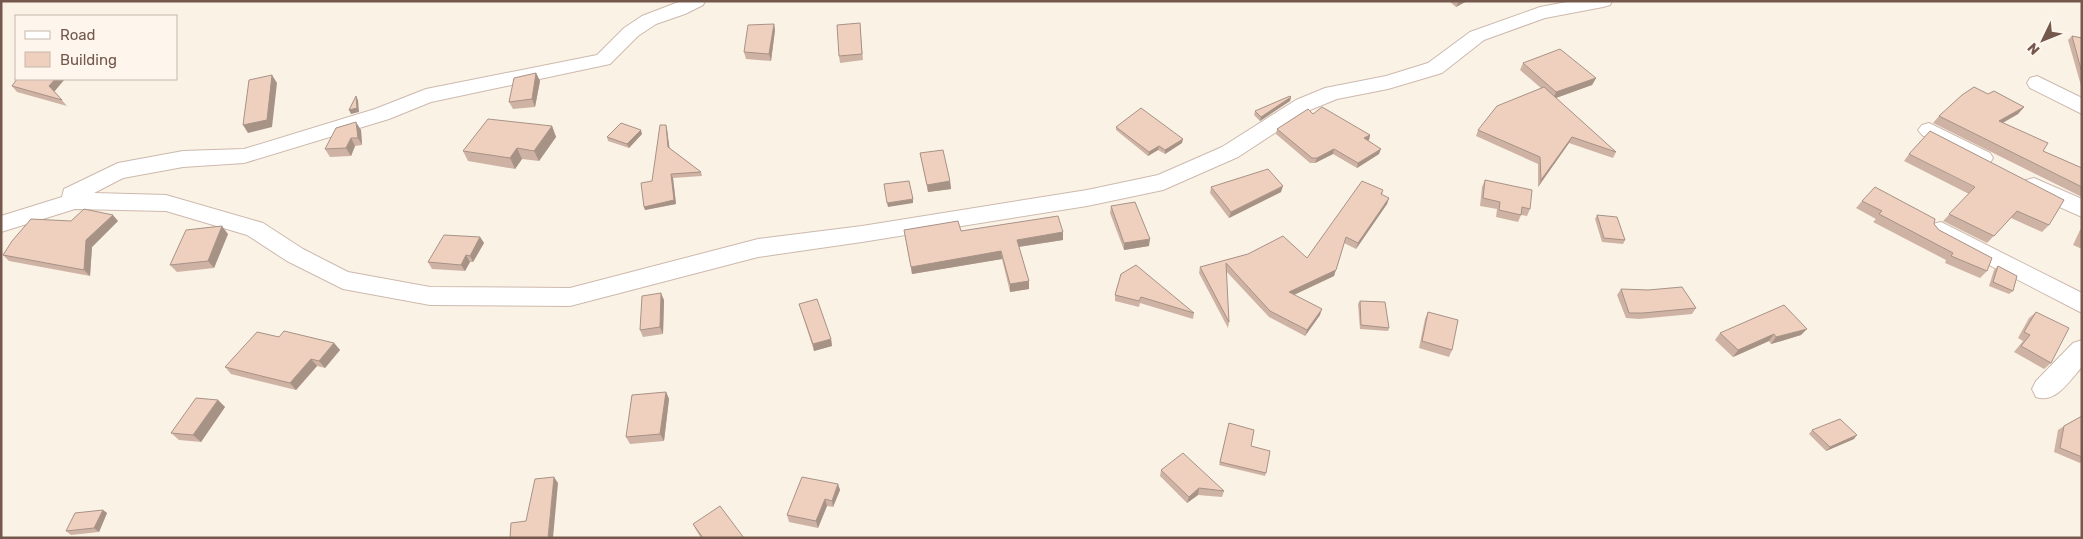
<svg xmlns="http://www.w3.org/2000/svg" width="2083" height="539" viewBox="0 0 2083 539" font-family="Rubik,sans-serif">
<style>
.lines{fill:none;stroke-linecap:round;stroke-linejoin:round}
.minor-casing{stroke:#cdb9ad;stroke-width:2}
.minor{fill:#fff;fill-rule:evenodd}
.wall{fill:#ceb3a4}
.shaded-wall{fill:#a79286}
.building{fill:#efd0bf;stroke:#a79286}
</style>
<rect width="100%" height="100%" fill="#fbf2e6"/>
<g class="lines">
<defs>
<path id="minor" d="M681,1h24l-2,4 -18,9 -29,10 -18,12 -28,28 -179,38 -42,17 -145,44 -61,4 -60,11 -29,15 72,2 97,28 40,26 45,23 82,15 140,1 188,-49 104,-13 225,-36 71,-15 64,-28 74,-47 29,-12 61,-12 42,-13 42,-31 70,-25 32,-6h40l-2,4 -7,2 -58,11 -61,22 -42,33 -54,16 -51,10 -27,11 -72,47 -75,33 -76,16 -225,36 -104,15 -188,49 -140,-1 -87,-16 -56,-28 -40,-26 -81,-24 -91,-2 -74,23v-16l61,-19 2,-8 54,-26 65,-12 61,-2 131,-40 51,-20 171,-34 27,-27 18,-12z
M2037,76l45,22v16l-52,-26 -3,-5 3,-5z
M1929,123l61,30 3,5 -3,5 -8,2 -8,-2 -52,-28 -4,-5 4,-5z
M2034,178l48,21v18l-56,-25 -3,-6 3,-6z
M1941,222l141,71v20l-149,-77 -4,-6 4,-6z
M2082,340v27c-13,14 -26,37 -46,30l-4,-8 4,-8 37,-38z"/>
</defs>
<use href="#minor" class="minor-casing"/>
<use href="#minor" class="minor"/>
</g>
<path class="wall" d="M1449,1h18l-11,6z
M860,23l3,37 -23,3 -1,-7z
M774,24l1,6 -4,31 -25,-2 -2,-7z
M2072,36l10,2v51l-14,-49z
M1523,63l73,15 -4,7 -36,13 60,54 -3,6 -44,-15 -31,44v-23l-62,-28 2,-6 63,-42 -21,-18z
M536,73l4,8 -5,26 -22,2 -4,-7z
M12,86l43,6 12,14 -50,-14z
M1988,94l36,13 -6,7 -15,9 40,28 39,17v29l-149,-74 6,-7z
M1291,97l-1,4 -30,20 -6,-6 1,-4z
M666,125l1,4 2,19 32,24 1,4 -29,2 3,26 -31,6 -1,-3 8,-26z
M552,126l4,11 -17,24 -17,-2 -7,10 -47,-8 -5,-10z
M1116,127l66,16 -17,11 -7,-4 -10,6 -32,-26z
M1277,129l93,6 -1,5h-1l11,14 -22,14 -24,-14 -18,9h-5l-34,-29z
M361,130l1,15 -7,1 -4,10 -21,1 -5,-8z
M642,134l-13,14 -21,-7 -1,-4z
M920,153l30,28 1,8 -23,3z
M1909,154l140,71 -7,7 -31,-14 -24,25 -44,-22 26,-27 -65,-33z
M1485,180l45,29 -3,7 -6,-1 -3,7 -22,-5 1,-8 -17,-3 2,-19z
M1211,187l70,5 -52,26 -19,-25z
M1383,190l-1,5 7,3 -2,6 -31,45 -12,-6 -10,33 -40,19 26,20 -15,21 -36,-19 -43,-46 3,51 -1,6 -29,-55 1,-6 48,-13 59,4z
M1862,201l72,23 5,6 48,41 -7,7 -35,-15 1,-3 -73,-38 3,-3 -20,-11z
M1111,206l38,40 -25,4 -14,-37z
M1597,215l28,25 -2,4 -21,-2 -7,-23z
M71,221h47l-26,26 -2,29 -81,-15 -6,-6z
M2082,228v21l-9,-4 7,-15z
M904,230l159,2v8l-44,7 10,34v8l-19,3 -8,-33 -90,15z
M228,234l-14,34 -37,4 -7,-7z
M480,237l4,6 -11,19h-3l-5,9 -33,-2 -4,-7z
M1998,266l15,25 -4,3 -20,-8 5,-16z
M1121,274l73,39 -1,6 -53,-16 -1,4 -24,-6v-6z
M1621,289l75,19 -4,6 -53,5 -13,-1 -9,-23z
M664,300l-1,34 -20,3 -3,-7z
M1360,301l29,27 -1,3 -28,-2 -2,-25z
M799,304l32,35 1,7 -18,5z
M1428,312l24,38 -3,7 -30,-9 6,-29z
M2036,312l15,51 -7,6 -30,-17 9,-11 -5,-3 11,-20z
M1720,333l81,2 -30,9 -2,-3 -36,16 -18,-17z
M279,337l55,6 6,7 -15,18 -8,-2 -21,24 -65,-16 -6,-7z
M666,392l3,7 -5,42 -34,3 -4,-7z
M218,400l7,7 -24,35 -22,-2 -8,-7z
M2082,416v46l-2,1 -26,-11 4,-22 6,-4z
M1229,423l22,23 15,27 -1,3 -46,-11z
M1812,430l42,9 -28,12 -17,-17z
M1161,470l63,21 -2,6 -24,-2 -11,8 -27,-27z
M838,484l2,6 -7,17 -6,-1 -9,22 -29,-6 -2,-7z
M103,510l4,3 -8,19 -28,3 -5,-4z
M693,524l51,14h-43l-5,-8z"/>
<path class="shaded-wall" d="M1461,1h6l-11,6 2,-4z
M774,24l1,6 -4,31 -2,-7z
M536,73l4,8 -5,26 -3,-8z
M272,75l5,8 -5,44 -24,6 -5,-8z
M1596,78l-4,7 -39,14 3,-7z
M55,79h10l-11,13 -5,-6z
M356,96l2,4 1,12 -8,2 -2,-4z
M1291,97l-1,4 -30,20 1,-4z
M2024,107l-6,7 -25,14 6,-7z
M356,122l5,8 1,15 -4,-7z
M666,125l1,4 3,22 -2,-4z
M552,126l4,11 -17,24 -5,-10z
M641,130l1,4 -13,14 -2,-4z
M1370,135l-1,5 -6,3 1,-5z
M1572,137l-3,6 -31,44 3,-7z
M351,138l4,8 -4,10 -5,-8z
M1183,139l-1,4 -17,11v-4z
M1159,146l-1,4 -10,6 1,-4z
M517,148l5,11 -7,10 -5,-11z
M1334,149l-1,5 -18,9 2,-5z
M1381,149l-2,5 -22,14 1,-5z
M671,174l2,4 3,26 -31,6 -1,-3z
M950,181l1,8 -23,3 -1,-7z
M1283,186l-2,6 -52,26 2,-6z
M1389,198l-2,6 -31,45 2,-6z
M913,199v4l-25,4 -1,-4z
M113,215l5,6 -26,26 -2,29 -6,-6 2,-30z
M222,226l6,8 -14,34 -6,-7z
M1063,232v8l-46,7v-7z
M480,237l4,6 -11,19 -3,-6z
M1346,237l-12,39 -47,22 2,-6z
M1150,239l-1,7 -25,4v-7z
M1001,251l1,8 -90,15 -1,-7z
M466,255l4,7 -5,9 -4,-6z
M1029,281v8l-19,3v-8z
M661,293l3,7 -1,34 -3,-7z
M1322,309l-2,6 -15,21 2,-6z
M1807,329l-6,6 -30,9 5,-7z
M1774,334l-5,7 -36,16 5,-7z
M831,339l1,7 -18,5 -1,-7z
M334,343l6,7 -15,18 -6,-7z
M311,359l6,7 -21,24 -6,-7z
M666,392l3,7 -5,42 -4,-7z
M218,400l7,7 -24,35 -8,-7z
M1857,435l-3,4 -28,12 4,-4z
M554,477l4,6 -5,55h-5z
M838,484l2,6 -7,17 -1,-6z
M1199,488l-1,7 -11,8 2,-6z
M825,499l2,7 -9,22 -2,-7z
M103,510l4,3 -8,19 -5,-4z"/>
<path class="building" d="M860,23l2,31 -23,2 -2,-31z
M774,24l-5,30 -25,-2 4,-27z
M2072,36l10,2v35z
M1560,49l36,29 -40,14 -33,-29z
M536,73l-4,26 -23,3 5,-24z
M272,75l-5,45 -24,5 6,-45z
M17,79h38l-6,7 13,14 -50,-14z
M1544,87l72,65 -44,-15 -31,43 -1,-23 -62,-27 19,-24z
M1974,87l14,7 6,-3 30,16 -25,14 49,22 -5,8 39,17v19l-143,-71 23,-21z
M356,96l1,12 -8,2z
M1290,96l1,1 -30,20 -6,-6z
M1322,107l48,28 -6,3 17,11 -23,14 -24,-14 -17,9h-5l-35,-29 31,-20 5,5z
M1141,108l42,31 -18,11 -6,-4 -10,6 -33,-25z
M488,119l64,7 -18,25 -17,-3 -7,10 -47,-7z
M356,122l2,16h-7l-5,10 -21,1 11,-21z
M621,123l20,7 -14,14 -20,-7z
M660,125h6l2,22 33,25 -30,2 3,26 -30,7 -3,-24 11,-2z
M1930,131l134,69 -15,25 -32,-14 -23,25 -45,-22 26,-27 -66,-33z
M943,150l7,31 -23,4 -7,-32z
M1268,169l15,17 -52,26 -20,-25z
M1485,180l47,10 -2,19 -8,-2 -1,8 -22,-5 1,-8 -17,-4z
M909,181l4,18 -26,4 -3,-19z
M1362,181l21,9 -2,4 8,4 -31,45 -12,-6 -10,33 -47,22 33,17 -15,21 -37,-19 -44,-48 3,59 -29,-55 48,-13 35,-18 24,22z
M1875,187l60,32 -1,5 5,6 53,28 -5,13 -36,-15 2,-3 -74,-39 3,-3 -20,-10z
M1135,202l15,37 -26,4 -13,-37z
M84,209l29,6 -27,25 -2,30 -81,-15 9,-14 19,-22 40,2z
M1597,215l20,2 8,23 -21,-2z
M1058,216l5,16 -46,8 12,41 -19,3 -9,-33 -90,16 -7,-37 54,-9 3,10z
M222,226l-14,35 -38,4 16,-35z
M444,235l36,2 -10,19 -4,-1 -5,10 -33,-3z
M1136,265l58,48 -53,-16 -2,4 -24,-6 6,-21z
M1998,266l19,10 -4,15 -20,-9z
M1682,287l14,21 -53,5h-14l-8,-24 27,1z
M661,293l-1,34 -20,3 2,-34z
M817,299l14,40 -18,5 -14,-40z
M1360,301l25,1 4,26 -28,-3z
M1784,305l23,24 -31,8 -2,-3 -36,16 -18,-17z
M1428,312l30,8 -6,30 -30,-9z
M2036,312l33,16 -18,35 -30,-17 9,-11 -6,-3z
M284,331l50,12 -15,18 -8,-2 -21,24 -65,-16 32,-35 22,5z
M666,392l-6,42 -34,3 6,-42z
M196,398l22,2 -25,35 -22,-2z
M2082,416v41l-22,-9 4,-22z
M1840,419l17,16 -27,12 -18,-17z
M1229,423l25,7 -3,16 19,5 -4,22 -46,-11z
M1183,453l41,38 -25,-3 -10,9 -28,-27z
M554,477l-6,61h-38l1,-15 15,-2 9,-42z
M802,477l36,7 -6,17 -7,-2 -9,22 -29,-6z
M720,506l24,32h-41l-10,-14z
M103,510l-9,18 -28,3 9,-18z"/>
<rect width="2083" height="539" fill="none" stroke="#74584c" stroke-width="5"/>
<rect x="15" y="15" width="162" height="65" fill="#fef6ec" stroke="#c7b7ac"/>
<rect x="25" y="31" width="25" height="8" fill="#ffffff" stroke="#c7b7ac"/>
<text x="60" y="40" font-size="15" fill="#74584c">Road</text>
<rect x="25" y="52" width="25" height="15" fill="#efd0bf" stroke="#c7b7ac"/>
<text x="60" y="65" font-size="15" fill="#74584c">Building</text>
<g transform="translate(2043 40) rotate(227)" stroke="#fef6ec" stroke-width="4" paint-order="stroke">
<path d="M0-4L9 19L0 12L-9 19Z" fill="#74584c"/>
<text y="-8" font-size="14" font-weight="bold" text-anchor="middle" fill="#74584c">N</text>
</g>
</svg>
